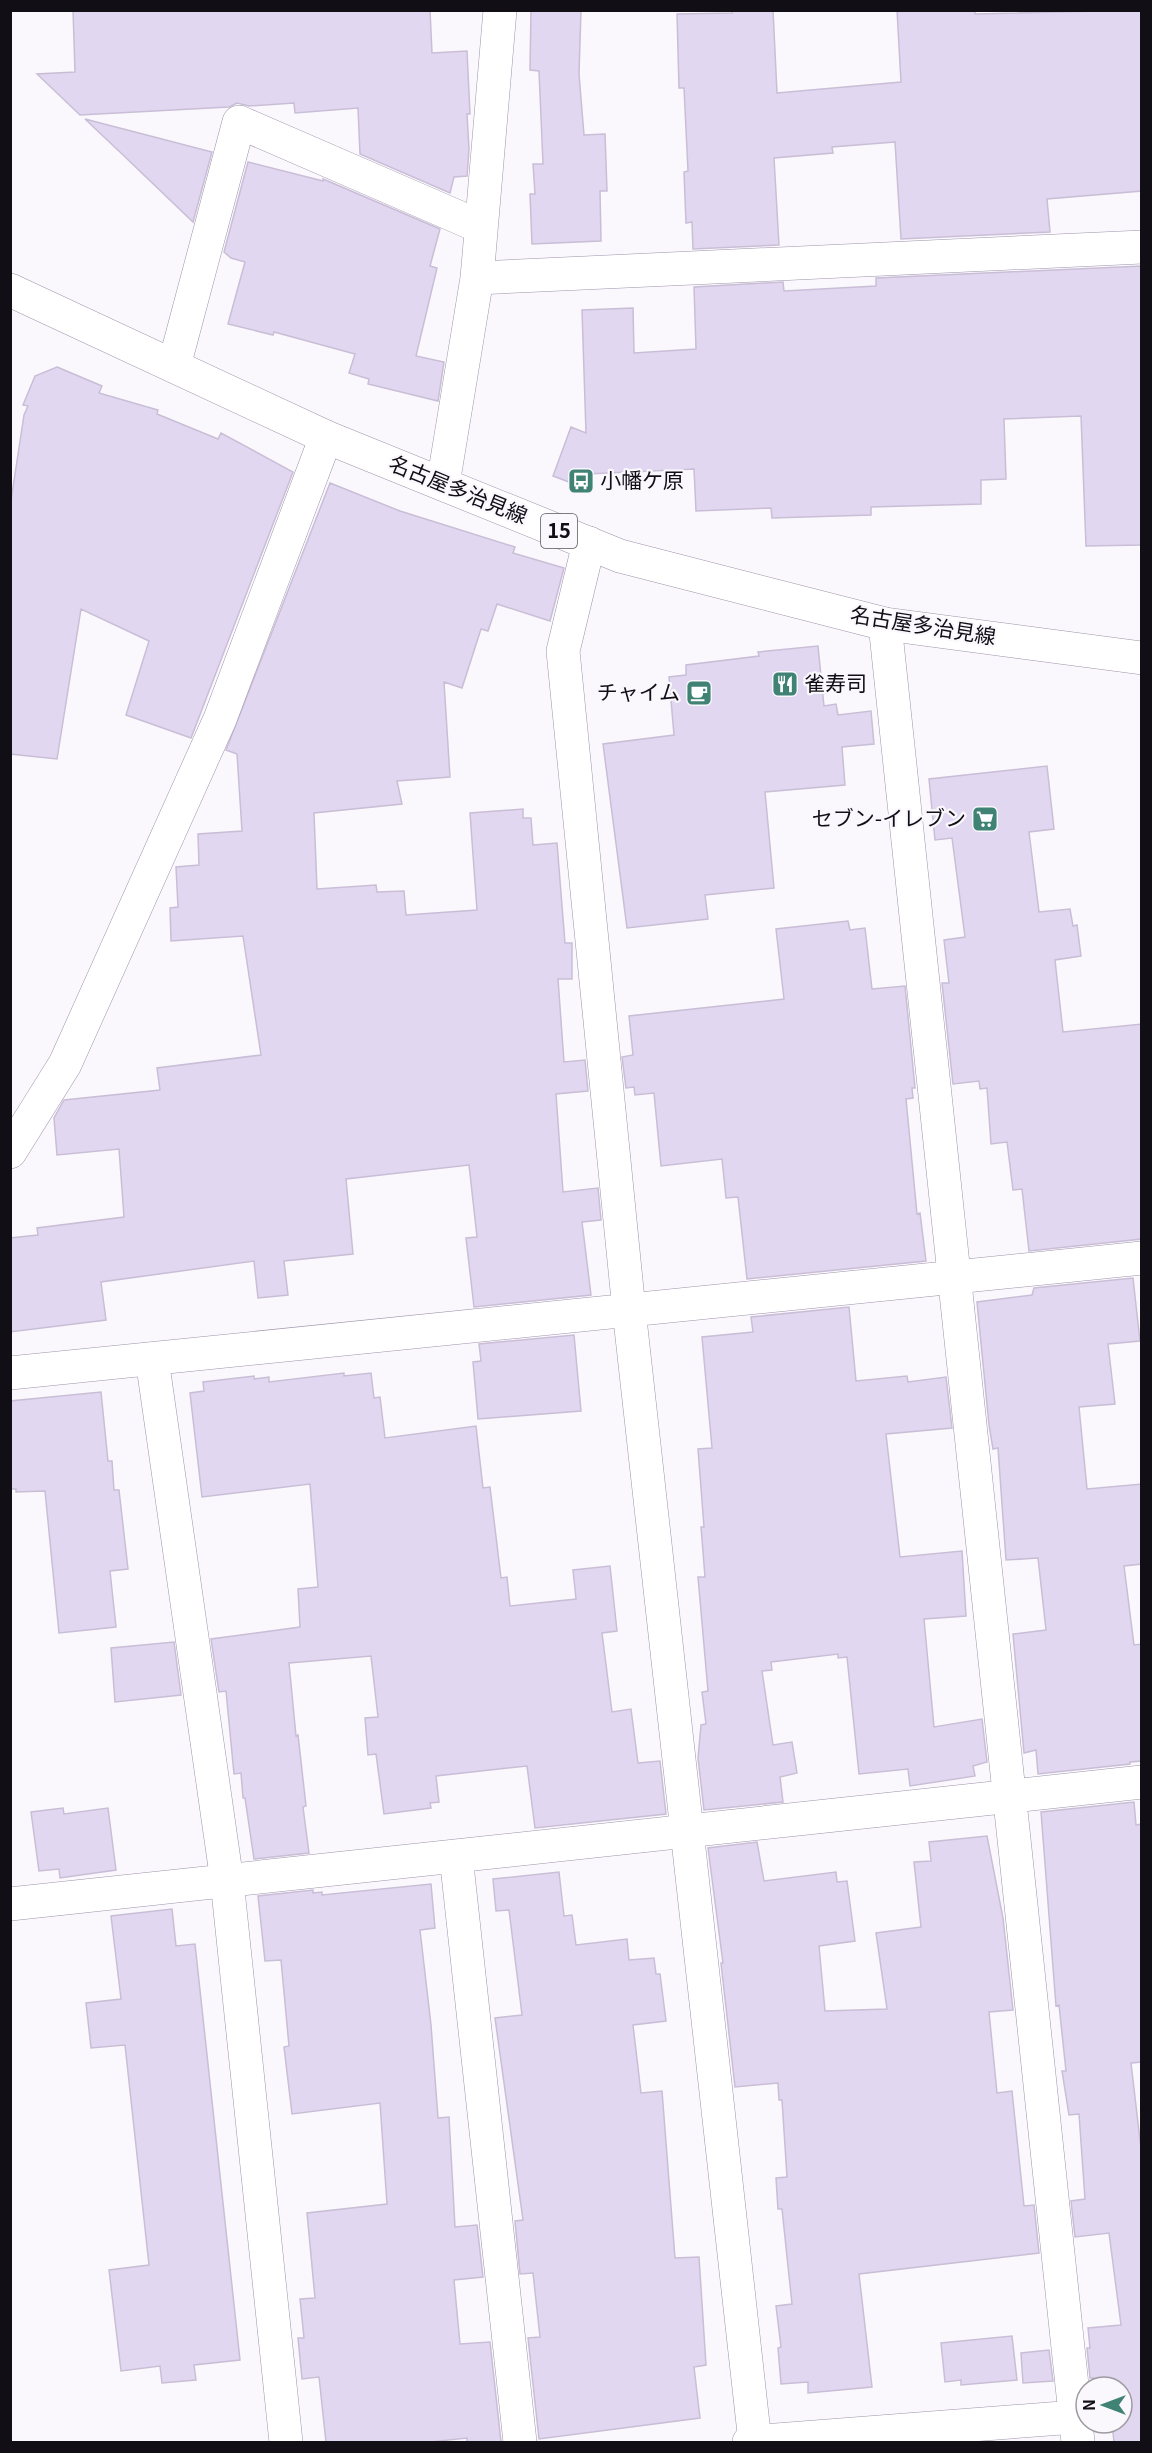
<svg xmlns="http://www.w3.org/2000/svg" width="1152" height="2453" viewBox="0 0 1152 2453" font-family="Georgia,'Noto Sans JP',serif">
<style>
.building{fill:#e2d7f0;stroke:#c9bed6;stroke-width:1.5}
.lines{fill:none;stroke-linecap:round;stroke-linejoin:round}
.minor-casing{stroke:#9e94ab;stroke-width:34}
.major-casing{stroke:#9e94ab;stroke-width:34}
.minor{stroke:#fff;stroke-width:33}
.major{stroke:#fff;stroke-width:33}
.labels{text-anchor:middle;stroke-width:4.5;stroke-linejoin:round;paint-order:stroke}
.shield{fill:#faf8fd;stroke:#57545b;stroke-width:1.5}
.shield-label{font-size:20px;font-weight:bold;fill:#110e16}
.poi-label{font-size:21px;fill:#110e16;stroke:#faf8fd;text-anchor:start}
.street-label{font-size:21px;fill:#110e16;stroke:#faf8fd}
</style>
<rect width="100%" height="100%" fill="#faf8fd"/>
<path class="building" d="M73,10h357l2,43 35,-2 3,63h-3l2,35 -2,27 -13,1 -4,16 -90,-39 -2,-46 -63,5 -1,-10 -45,3 -12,-3 -8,4 -149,8 -43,-41 38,-2z
M531,10h50l-2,64 5,61 21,-1 2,57h-7l1,50 -69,3 -2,-50h5l-2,-30h10l-4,-93 -9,-1z
M732,10h41l4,83 124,-11 -4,-72h78v4l167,-4v181l-95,8 3,33 -149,7 -6,-97 -63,5 1,6 -59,5 5,87 -86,4 -1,-27 -6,1 -2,-51 4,-1 -4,-83h-5l-2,-74 55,-1z
M85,119l127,33 -19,70 -71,-68z
M248,162l75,19v-2l117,50 -10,37 7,2 -21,88 28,6 -6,39 -70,-17 1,-5 -20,-6 6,-19 -81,-22 -1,3 -45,-11 17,-62 -14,-4 -7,-6z
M1142,266v279l-56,1 -5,-130 -77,3 2,60 -25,1v24l-110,3v8l-99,3 -1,-10 -75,3 -2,-42 -107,5 -5,13 -29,-11 18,-49 15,6 -4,-123 51,-2 1,45 62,-4 -2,-62 89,-5 1,9 92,-5v-8z
M57,367l45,19 -3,7 59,17 -1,4 61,25 3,-6 72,39 -102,266 -65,-23 23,-74 -68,-32 -24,150 -47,-5v-247l14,-92 4,-9 -5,-1 12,-29z
M330,483l70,28 115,36 -2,6 51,15 -14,53 -53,-17 -9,27 -7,-2 -19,59 -18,-6 6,95 -53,4 5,23 -88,9 3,76 59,-4 1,7 27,-1 2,24 71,-5 -7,-97 53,-4v9h8l2,27 24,-2 8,100h7v36h-14l6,83 21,-2 3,31 -32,3 7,98 35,-4 3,32 -19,2 9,73 -117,12 -8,-69 11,-1 -8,-72 -123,14 7,75 -69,7 4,34 -30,3 -4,-37 -153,21 5,38 -96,12v-94l28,-3 -1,-7 87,-11 -5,-68 -62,6 -3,-37 10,-18 96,-10 -3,-22 104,-13 -18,-119 -72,5 -1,-33 8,-1 -2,-40 23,-2 -1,-31 44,-3 -5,-77 -11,-4z
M818,646l6,60 12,-2 2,11 33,-4 3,33 -32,3 3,38 -80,7 9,96 -69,7 3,24 -81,9 -24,-184 71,-9 -5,-58 17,-2v-10l73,-9 -1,-4z
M1047,766l7,63 -25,3 10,80 31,-3 3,17 4,-1 4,31 -26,4 8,72 79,-8v215l-113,12 -7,-62 -9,1 -6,-48 -16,2 -4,-56 -7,1 -1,-8 -26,3 -11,-101h7l-5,-43 21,-3 -13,-99 -17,2 -6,-61z
M848,921l2,9 15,-2 7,61 33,-3 10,102h-3l1,10 -7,1 11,115 3,-1 6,48 -179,18 -9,-82 -12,1 -4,-39 -61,7 -7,-73 -19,2 -1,-8 -8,1 -4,-31 11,-2 -4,-39 155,-17 -8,-70z
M1133,1278l7,63 -32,3 7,60 -36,3 8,82 55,-5v80l-18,2 10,79 8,-1v117l-12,1v2l-92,10 -2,-24 -12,3 -11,-119 33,-4 -8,-72 -32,2 -8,-112 -5,1 -4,-24 -12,-123 55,-7 2,-7z
M849,1307l7,74 51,-5 1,6 38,-5 6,51 -66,6 14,123 62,-6 4,65 -42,3 10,108 48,-8 5,43 -14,4 2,10 -65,10 -2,-17 -49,5 -12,-117 -9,1v-4l-67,8 1,8 -10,1 11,74 19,-3 5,31 -17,4 3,25 -79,8 -6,-52 3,-33 5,-1 -4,-32 6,-1 -10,-114h7l-4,-50h3l-6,-78 14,-1 -10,-111 51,-5 -2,-15z
M574,1335l7,76 -103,8 -5,-57 8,-1 -2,-17z
M344,1373v3l27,-3 3,25 6,-1 5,41 91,-12 7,62 7,-1 11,91 6,-1 3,29 66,-7 -3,-29 37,-4 7,65 -15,2 10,79 19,-3 7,54 22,-2 6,53 -131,14 -8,-62 -91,10 3,26 -9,1 1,5 -47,6 -8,-60 -8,1 -3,-37 13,-1 -7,-61 -82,7 7,73 2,-1 8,71 -3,1 6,46 -55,6 -9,-61h-2l-2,-25 -7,1 -8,-83 -7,1 -8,-53 89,-12 -2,-38 20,-2 -8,-103 -108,13 -12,-104 14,-2 -1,-9 51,-6v3l15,-2v5z
M101,1392l7,69h4l2,29h5l9,79 -18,2 6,56 -57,6 -14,-142 -29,1v-3h-6v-88z
M174,1642l7,53 -66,7 -4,-54z
M1134,1802l2,23 6,-1v238l-11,1 11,94v285h-28l-2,-19h10v-36h-28v-9h-4l-3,-30h3l-2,-20 33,-3 -12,-92 -34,4 -4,-36 14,-2 -6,-85 -10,1 -7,-44h4l-7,-66 -3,1 -15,-194z
M63,1808l1,6 44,-6 8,62 -56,8 -1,-9 -20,2 -8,-59z
M987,1836l16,82 10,92 -24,2 8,81 15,-2 12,115 10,-1 5,48 -180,21 13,113 -64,6v-11l-27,2 -3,-36 3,-1 -5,-41 16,-2 -10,-95h-4l-2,-31 11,-1 -5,-77h-3l-1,-17 -43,4 -14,-124h2l-15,-115 49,-6 7,39 72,-9 1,10 10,-1 8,60 -36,5 6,65 62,-2 -11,-76 45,-6 -7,-65 17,-1 -2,-19z
M559,1872l5,44 8,-1 4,30 51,-6 2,21 25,-2 2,16h4l6,47 -33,4 8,68 21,-2 13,167 24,-1 7,108 -12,2 6,51 -161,21 -11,-101 12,-1 -7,-64 -13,1 -5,-53 8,-1 -28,-202 27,-3 -13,-105 -13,1 -3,-32z
M431,1884l4,44 -15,2 11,95 7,93 11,-1 6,110 22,-2 6,52 -29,3 6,64 30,-2 11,100h-34v-4l-37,4h-104l-7,-65 -17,2 -4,-41h6l-4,-39 15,-1 -8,-85 80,-9 -7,-101 -88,11 -8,-67 5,-1 -8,-86 -16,1 -7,-65 55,-6v3l9,-1v3z
M172,1909l4,37 19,-2 45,416 -46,5 2,15 -34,3 -2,-17 -39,5 -12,-101 40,-5 -24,-220 -34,3 -5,-45 35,-4 -10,-83z
M1012,2336l5,44 -56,5v-5l-16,2 -4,-39z
M1049,2350l4,31 -30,2 -2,-30z"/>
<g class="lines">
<defs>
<path id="minor" d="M477,278l665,-31
M174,366l65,-244 242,105
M443,484l34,-206 23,-268
M589,543l-26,108 66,659 126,1132
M885,624l193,1818
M10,1152l55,-88 155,-345 106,-282
M152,1359l75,522 59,561
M10,1373l1132,-115
M456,1856l64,586
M10,1904l1132,-122
M749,2442l326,-25"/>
<path id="major" d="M10,290l316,147 294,119 265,68 257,34"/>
</defs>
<use href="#minor" class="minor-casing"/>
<use href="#major" class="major-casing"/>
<use href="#minor" class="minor"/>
<use href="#major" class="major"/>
</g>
<defs>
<symbol id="bus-square" viewBox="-11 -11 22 22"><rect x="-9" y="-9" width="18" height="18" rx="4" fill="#408375" stroke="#faf8fd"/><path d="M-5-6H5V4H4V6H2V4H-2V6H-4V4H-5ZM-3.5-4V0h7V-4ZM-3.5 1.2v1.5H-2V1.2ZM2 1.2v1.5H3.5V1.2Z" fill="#fff"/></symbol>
<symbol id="restaurant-square" viewBox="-11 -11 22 22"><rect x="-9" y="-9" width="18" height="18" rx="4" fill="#408375" stroke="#faf8fd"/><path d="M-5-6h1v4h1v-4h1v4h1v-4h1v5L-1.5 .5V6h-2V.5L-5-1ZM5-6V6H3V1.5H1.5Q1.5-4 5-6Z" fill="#fff"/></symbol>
<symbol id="cafe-square" viewBox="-11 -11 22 22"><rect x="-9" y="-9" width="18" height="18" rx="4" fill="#408375" stroke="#faf8fd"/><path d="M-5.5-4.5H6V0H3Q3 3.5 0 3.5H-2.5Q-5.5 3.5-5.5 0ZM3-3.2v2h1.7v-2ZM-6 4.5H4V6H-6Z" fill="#fff"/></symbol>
<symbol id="supermarket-square" viewBox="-11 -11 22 22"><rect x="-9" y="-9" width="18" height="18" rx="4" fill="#408375" stroke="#faf8fd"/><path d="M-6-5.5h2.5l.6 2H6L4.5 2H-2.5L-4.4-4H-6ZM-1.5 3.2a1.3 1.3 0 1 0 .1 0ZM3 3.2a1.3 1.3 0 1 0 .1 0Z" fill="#fff"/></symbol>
</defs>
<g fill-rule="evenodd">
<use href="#bus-square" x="566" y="466" width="30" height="30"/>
<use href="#restaurant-square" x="770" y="669" width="30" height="30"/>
<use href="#cafe-square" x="684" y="678" width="30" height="30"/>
<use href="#supermarket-square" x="970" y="804" width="30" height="30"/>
</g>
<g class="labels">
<rect class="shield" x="541" y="514" width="36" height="34" rx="4.5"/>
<g class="shield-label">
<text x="559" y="538">15</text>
</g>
<g class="poi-label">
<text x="600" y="488">小幡ケ原</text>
<text x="804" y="691">雀寿司</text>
<text x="680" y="700" text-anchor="end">チャイム</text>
<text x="966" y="826" text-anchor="end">セブン-イレブン</text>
</g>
<g class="street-label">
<text transform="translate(458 490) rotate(22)" y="7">名古屋多治見線</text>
<text transform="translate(923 626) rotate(9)" y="7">名古屋多治見線</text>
</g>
</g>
<rect width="1152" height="2453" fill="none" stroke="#110e16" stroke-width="24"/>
<g transform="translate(1104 2405) rotate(270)"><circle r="28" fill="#faf8fd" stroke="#9d9aa1" stroke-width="1.5"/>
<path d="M0-4.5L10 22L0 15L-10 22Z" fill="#408375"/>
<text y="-9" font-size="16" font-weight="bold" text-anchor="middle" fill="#110e16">N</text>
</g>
</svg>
